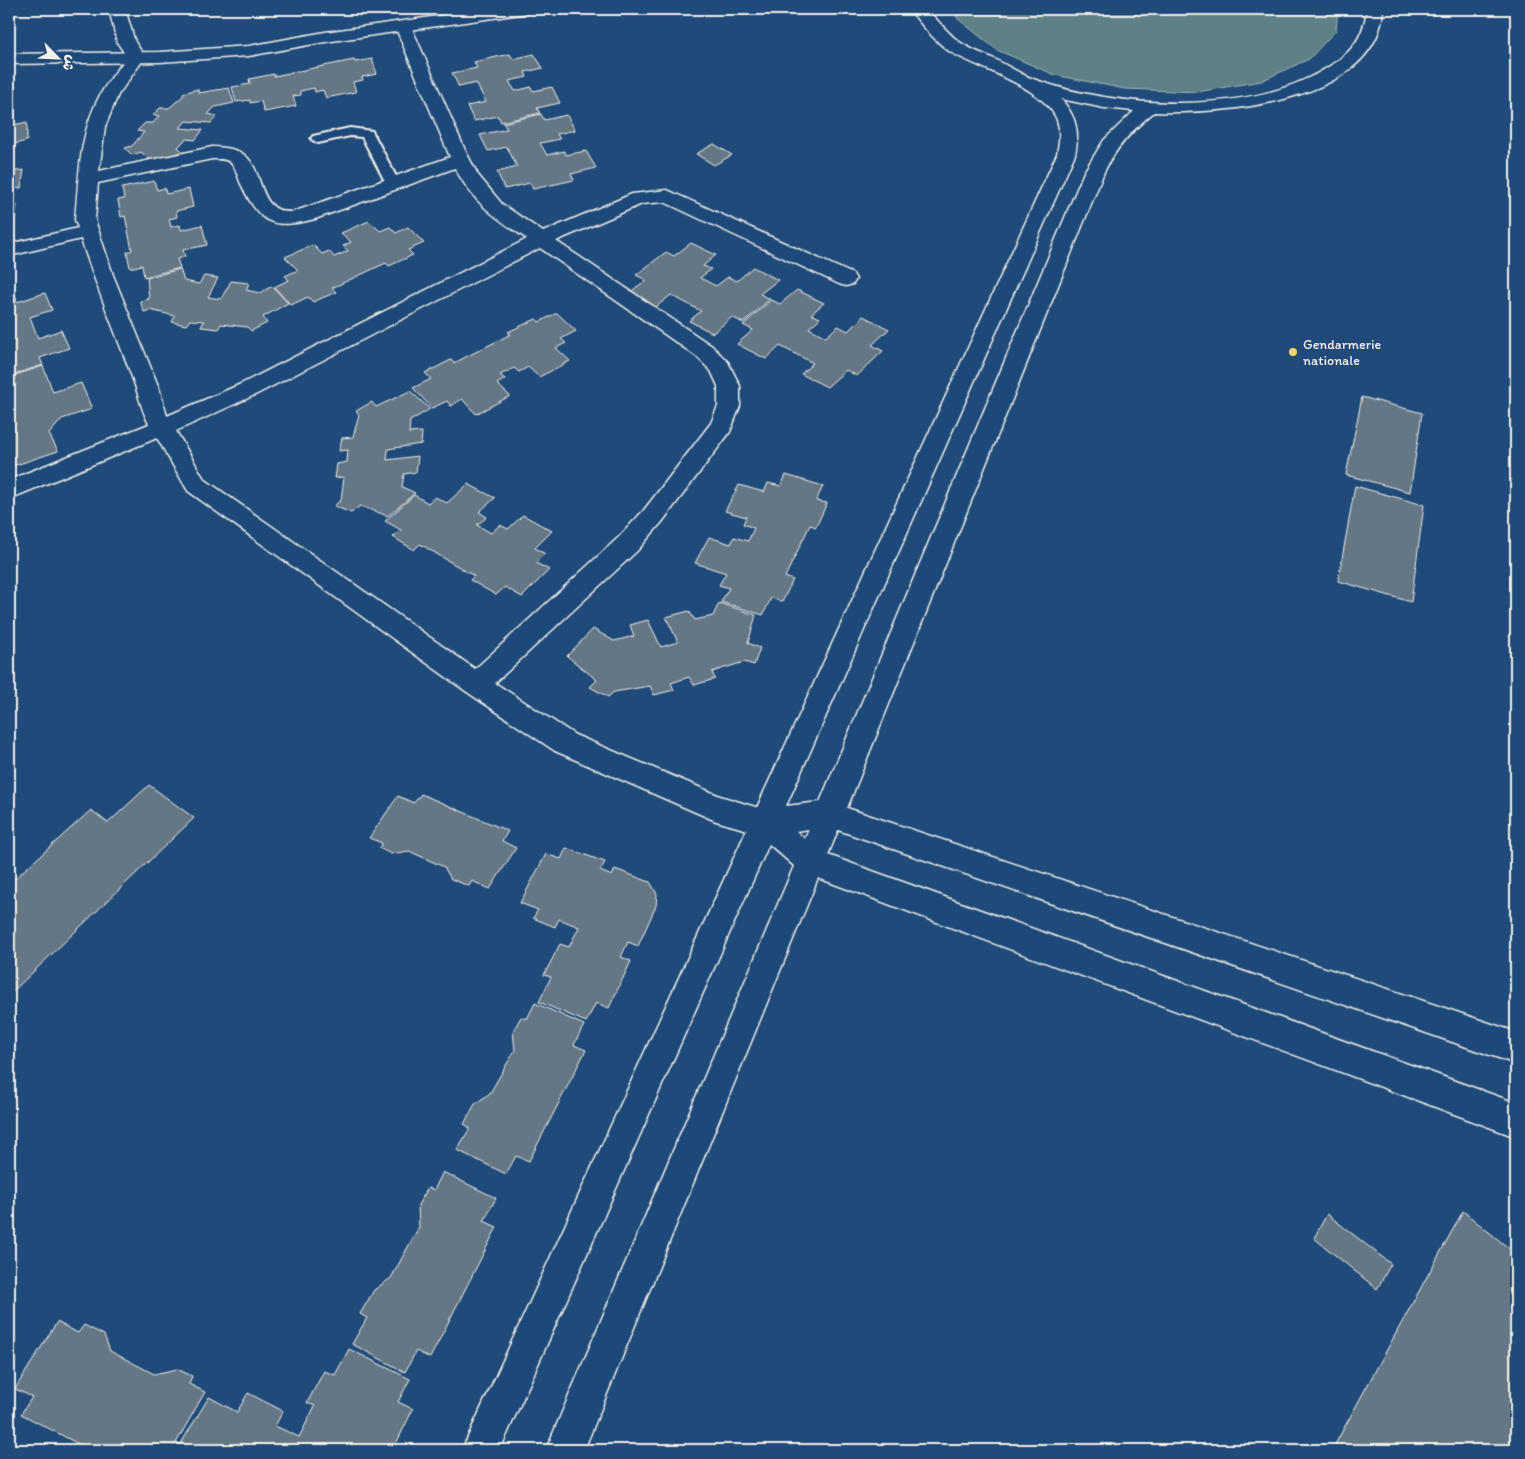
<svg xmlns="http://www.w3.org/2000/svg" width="1525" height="1459" viewBox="0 0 1525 1459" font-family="Itim,'Playpen Sans Arabic',sans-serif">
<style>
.green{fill:#5d8186;stroke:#a8b9b7}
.building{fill:#657785;stroke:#f4f1e8}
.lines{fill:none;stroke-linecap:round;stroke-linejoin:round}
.service-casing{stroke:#f4f1e8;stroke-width:4}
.minor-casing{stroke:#f4f1e8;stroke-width:3}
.secondary-casing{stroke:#f4f1e8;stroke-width:3}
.service{fill:#1f4a7a;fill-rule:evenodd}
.minor{fill:#1f4a7a;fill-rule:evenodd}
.secondary{fill:#1f4a7a;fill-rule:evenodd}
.poi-dot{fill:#ffd166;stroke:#1f4a7a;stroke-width:2}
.labels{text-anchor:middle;stroke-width:4;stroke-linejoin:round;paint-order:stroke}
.far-poi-label{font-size:14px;fill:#f4f1e8;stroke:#1f4a7a;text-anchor:start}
</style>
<rect width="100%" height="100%" fill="#1f4a7a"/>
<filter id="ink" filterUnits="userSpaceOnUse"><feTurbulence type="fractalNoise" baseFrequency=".02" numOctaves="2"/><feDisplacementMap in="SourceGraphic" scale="10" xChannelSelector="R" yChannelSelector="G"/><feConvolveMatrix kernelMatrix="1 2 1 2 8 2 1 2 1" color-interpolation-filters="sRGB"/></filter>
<g filter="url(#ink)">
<path class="green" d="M952,9h386l-2,21 -27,29 -48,22 -64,11 -72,-3 -70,-14 -58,-25 -39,-31z"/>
<path class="building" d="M510,54l3,5 21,-5 9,14 -18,4 2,5 -18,4 6,10 16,-4 2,4 19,-4 8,16 -23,5 3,5 -39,9 -3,-6 -24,5 -7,-15 19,-4 -10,-19 -17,4 -7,-14 25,-5 -3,-6z
M372,59l5,15 -15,3 1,3 -10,2 3,10 -30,6 -3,-8 -8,2 -1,-4 -14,3 1,4 -8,1 3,10 -32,6 -3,-11 -11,2v-3l-14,2 -4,-15 18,-3 -1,-5 25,-5v2l80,-16 1,2z
M229,88l5,15 -19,4 -7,7 9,2 -6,7 -25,-2 -6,7 23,2 -8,10 -9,-1 -8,8 5,5 -29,11 -13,-11 -9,3 -7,-7 7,-2 12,-14 -7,-1 8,-8h8l6,-7 -6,-1 7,-7h9l14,-12v-3l15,-4v4z
M541,114l3,6 23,-5 8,15 -18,4 3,5 -20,4 7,12 17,-4 2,4 20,-4 10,17 -25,6 3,6 -41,9 -3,-6 -25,6 -8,-17 20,-5 -10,-20 -19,4 -8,-16 27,-6 -4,-6z
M27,122v19l-18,4v-19z
M714,144l18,11 -18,10 -18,-11z
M24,170l-3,18 -12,1v-17z
M154,181l3,9 8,-2 1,6 23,-5 4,18 -17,4 1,6 -8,2 2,8 9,-2 1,5 21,-5 5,20 -24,5 2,7 -8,2 3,9 -36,9 -2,-12 -12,3 -3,-16 5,-2 -7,-34 -4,1 -3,-17 6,-1 -2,-11z
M17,205l-3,19 -5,1v-18z
M369,221l11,10 10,-4 6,6 12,-6 16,16 -16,7 5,5 -24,11 -3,-3 -54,25 4,4 -23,10 -5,-5 -17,8 -17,-18 15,-7 -4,-4 13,-6 -13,-13 28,-12 9,9 7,-3 5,6 14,-6 -5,-5 8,-4 -10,-9z
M691,243l25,12 -13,11 8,3 -11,9 16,8 12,-9 9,4 16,-14 25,13 -18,14 10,5 -27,24 -11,-6 -19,16 -24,-12 12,-10 -30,-16 -15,12 -27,-14 17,-13 -10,-5 30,-23 8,4z
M180,269l4,12 15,3 5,-8 14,2 -10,19 13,2 10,-18 18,2 -3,7 14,3 12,-7 16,17 -25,14 4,6 -16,8 -4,-4 -26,-3 -3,5 -17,-2 3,-6 -14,-1 -4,5 -14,-3 3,-6 -25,-6 -6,2 -4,-11 9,-2 -2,-21z
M797,290l27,13 -13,11 9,4 -11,10 17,9 12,-11 10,5 15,-15 26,13 -17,16 11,6 -26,25 -11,-6 -19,17 -26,-13 12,-11 -33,-17 -14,13 -29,-15 16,-14 -10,-5 28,-25 9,4z
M45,293l7,17 -22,7 8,21 23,-8 8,18 -29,10 3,7 -34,11v-80l6,-2 2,8z
M557,313l19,18 -15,8 5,4 -10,5 14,13 -31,16 -11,-10 -9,5 -5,-4 -14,7 5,4 -8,5 13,12 -34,18 -14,-15 -11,7 -4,-5 -15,7 -19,-20 18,-9 -6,-6 26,-13 3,3 57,-29 -3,-2 28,-13 3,3z
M43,366l10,26 28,-9 11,26 -30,10 -13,15 9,17 -48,16 -1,-90z
M410,391l20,18 -20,12 -1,12 13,-1 -1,12 -33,5 -1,11 31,-4 -2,16 -12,2 -2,13 13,6 -27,23 -28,-10 -9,7 -17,-7 7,-6 3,-23 -9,1 2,-14 10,-2 1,-12 -9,1 3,-13 11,-1 6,-22 -3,-4 16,-9 4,5z
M1362,397l60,16 -12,79 -64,-17z
M786,475l37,11 -7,15 11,2 -11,24 -6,-2 -25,52 8,3 -11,22 -11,-4 -8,17 -42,-13 8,-14 -10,-3 7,-12 -31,-10 14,-26 22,7 3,-7 14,4 6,-13 -11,-4 3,-7 -21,-6 14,-26 25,7 4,-9 13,3z
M468,484l27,14 -16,14 8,5 -10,8 14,8 9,-8 8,4 15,-14 29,16 -17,17 10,6 -9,9 13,7 -27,27 -17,-10 -9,8 -26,-15 4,-4 -54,-32 -6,6 -21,-13 8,-7 -16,-9 29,-26 14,8 7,-6 12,6z
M1355,486l69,19 -13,97 -73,-21z
M719,603l37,12 -8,28 12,5 -6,17 -10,-3 -32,10 3,7 -21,6 -5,-8 -18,6 3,7 -20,5 -4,-9 -36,6 -6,5 -18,-10 7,-7 -30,-24 26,-27 21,12 20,-5 -4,-11 18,-5 13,27 17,-5 -12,-25 23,-6 6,9 18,-4z
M149,785l45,33 -185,177v-111l82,-74 17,13z
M421,794l87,37 -6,10 14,7 -26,41 -18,-8 -3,5 -18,-7 -7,-12 -35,-16 -18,3 -12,-6 3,-5 -13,-5 29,-42 16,7z
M566,848l39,14 -5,9 12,5 3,-7 35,13 7,12 -1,12 -18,40 -10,-4 -7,15 10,4 -22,47 -13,-5 -10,19 -47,-20 12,-25 -7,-2 16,-31 9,3 10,-20 -20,-8 -4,8 -22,-9 5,-8 -18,-7 26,-49 15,5z
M535,1003l49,22 -10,20 12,5 -57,111 -13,-5 -10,18 -49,-24 13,-22 -6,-4 11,-20 15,-11 25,-43 -2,-19 8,-14 6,2z
M443,1172l53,26 -12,23 13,6 -67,131 -14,-7 -11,21 -53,-28 15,-26 -7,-4 14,-24 17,-12 28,-51 -1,-22 10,-17 6,2z
M1463,1211l53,43v196h-184z
M1327,1214l64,50 -14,25 -63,-51z
M57,1322l21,11 6,-8 20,10 6,16 44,23 23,-5 15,7 -3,8 16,8 -33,58h-82l-69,-36 11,-17 -17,-8z
M349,1349l61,30 -12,23 15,7 -20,41h-216l32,-53 28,15 11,-19 35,18 -8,15 24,11 16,-31 -8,-3 17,-32 11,4z"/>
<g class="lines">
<defs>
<path id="service" d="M350,128l22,3 28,53 -2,3h-10l-26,-50 -12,-1 -32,7 -7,-4 2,-3z"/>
<path id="minor" d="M109,9h16l10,33 10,15 -27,38 -13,32 -6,44 113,-24c10,0 22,1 31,7 23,15 12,59 50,58l157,-55 -55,-131 2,-4h12l2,4 54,124 13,25 24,29 41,28 89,-38 35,-4 186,84 3,5 -3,5 -7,2 -7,-2 -175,-82 -22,2 -86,37 156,105 16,16 12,24v20l-10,26 -68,90 -25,29 -142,132 80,52 145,61 55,17 4,9 -4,9 -10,4 -49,-14 -161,-70 -88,-59 -279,-201 -31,-53 -148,61v-19l140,-56c-8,-15 -11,-32 -17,-47 -17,-46 -36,-91 -51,-138l-72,17v-12l69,-16 -3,-8c4,-42 4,-87 25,-125 7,-13 18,-26 27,-38l-10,-15zM212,159c6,0 14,-1 19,4 5,4 7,15 10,21 19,40 31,46 74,35l140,-51c19,36 40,49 72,71l-286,145 -74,32 -8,-28 -46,-113 -18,-55 3,-37zM540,248l156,108 15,15 7,15v20l-7,17 -67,87 -25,27 -144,132 -271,-190 -28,-48 81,-37z"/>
<path id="secondary" d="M488,9h41l-2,4 -6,1 -196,28 -76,14 -89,6 -151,2v-10l151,-2 89,-6 76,-14z
M910,9h17c10,11 20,23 31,32 11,8 23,12 34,17 15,7 29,17 44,22 81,29 208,35 284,-8 28,-16 43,-30 47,-63h16c-5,94 -158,105 -229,103 -21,17 -38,35 -50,60l-257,636 669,224v32l-678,-234 -10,25 688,248v34l-698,-259 -234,572h-38l248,-584 -25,-22 -269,606h-38l595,-1296c2,-11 4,-23 0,-34 -12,-32 -76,-51 -105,-67 -13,-8 -34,-31 -42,-44zM1061,99l43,9 30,3 -30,29 -20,32 -264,630 -34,4 289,-652c5,-22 1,-38 -14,-55zM809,829l-4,10 -9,-8z"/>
</defs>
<use href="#service" class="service-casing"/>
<use href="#minor" class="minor-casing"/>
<use href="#secondary" class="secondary-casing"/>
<use href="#service" class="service"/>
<use href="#minor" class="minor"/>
<use href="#secondary" class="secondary"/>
</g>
</g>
<circle class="poi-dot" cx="1293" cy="352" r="5"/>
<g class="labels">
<g class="far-poi-label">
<text x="1303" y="349">Gendarmerie<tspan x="1303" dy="16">nationale</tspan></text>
</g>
</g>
<rect width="1525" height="1459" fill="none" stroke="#1f4a7a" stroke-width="30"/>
<rect x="15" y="15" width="1495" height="1429" fill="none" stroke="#f4f1e8" stroke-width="2" filter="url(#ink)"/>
<g transform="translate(58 58) rotate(114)" stroke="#1f4a7a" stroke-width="4" paint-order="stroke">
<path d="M0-4L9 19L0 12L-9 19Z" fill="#f4f1e8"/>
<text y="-8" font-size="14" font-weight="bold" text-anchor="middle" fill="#f4f1e8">ش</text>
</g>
</svg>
